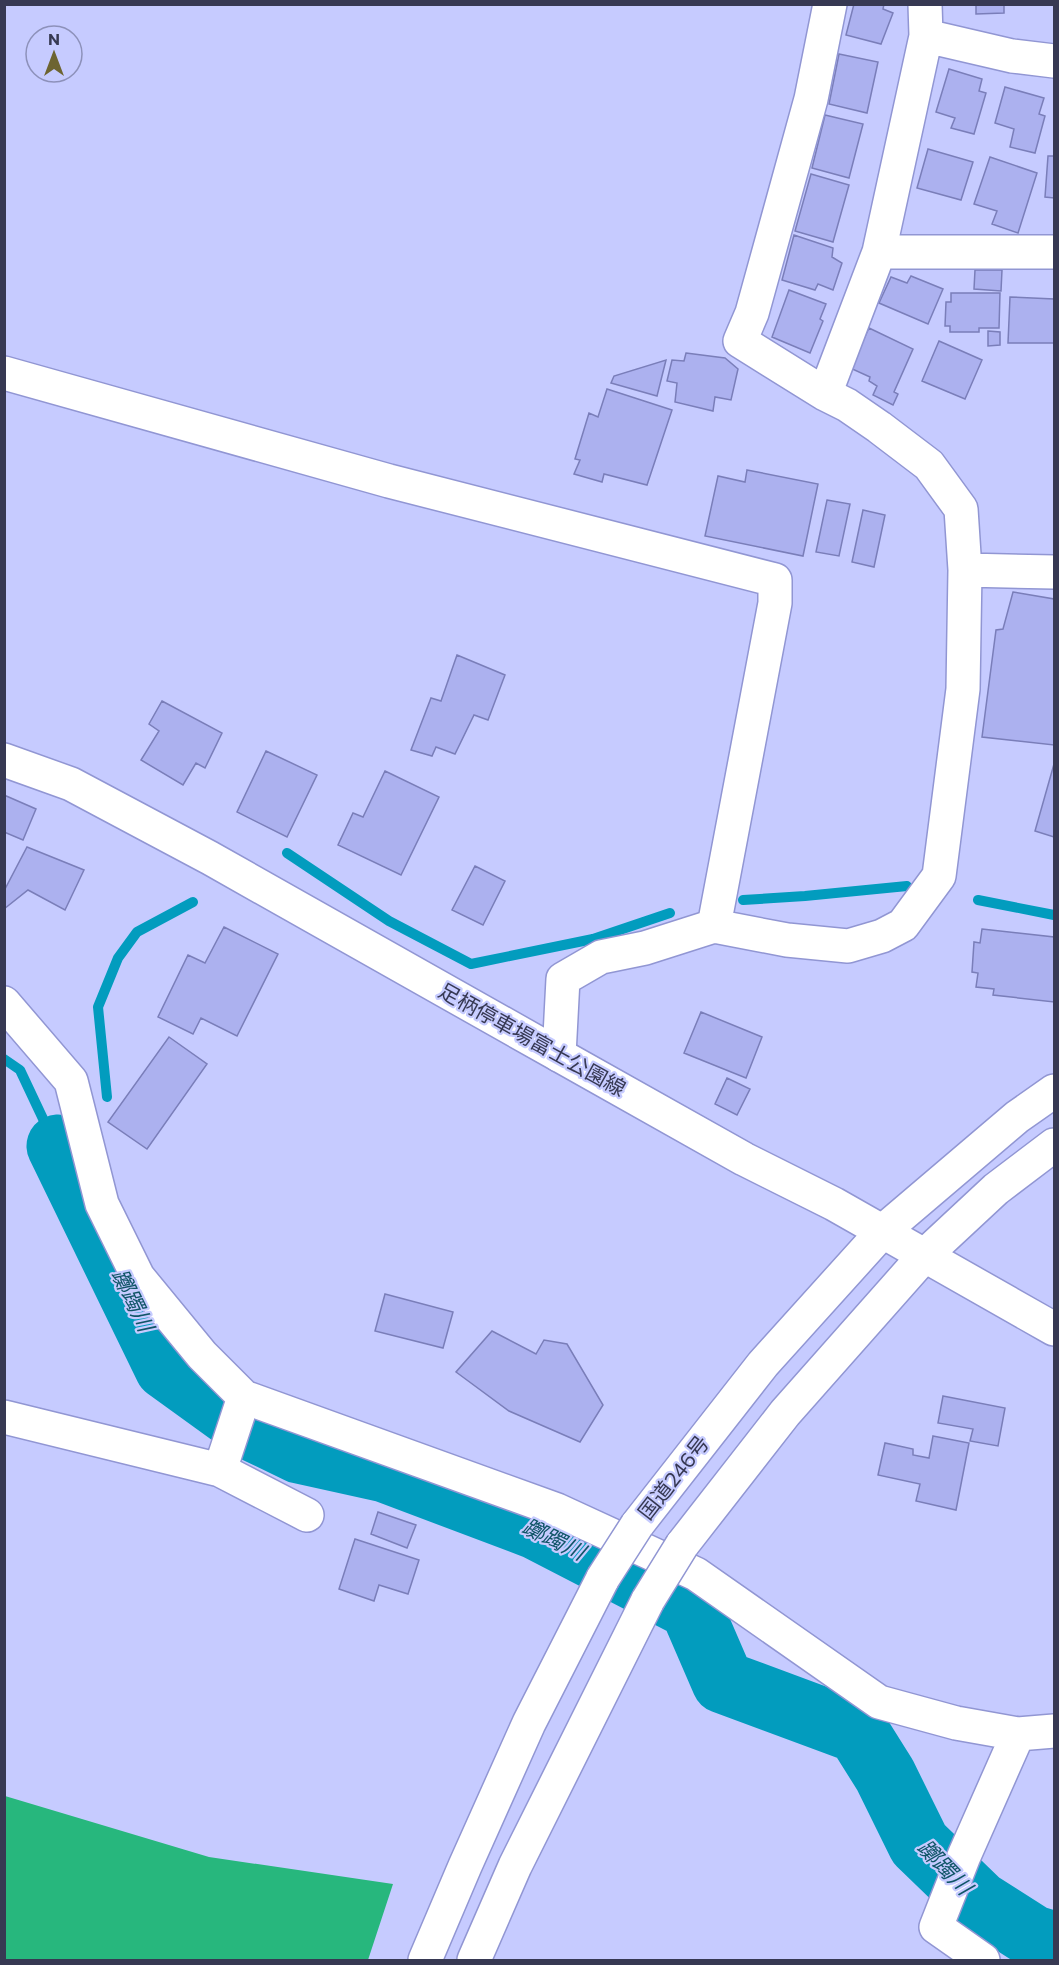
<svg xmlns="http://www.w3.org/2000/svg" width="1059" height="1965" viewBox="0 0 1059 1965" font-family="Commissioner,'Noto Sans JP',sans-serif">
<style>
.forest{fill:#27b77d}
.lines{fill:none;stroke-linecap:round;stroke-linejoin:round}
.stream{stroke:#029cbe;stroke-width:10}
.river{stroke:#029cbe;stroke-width:63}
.building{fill:#acb1ef;stroke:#7a7eb9;stroke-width:1.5}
.minor-casing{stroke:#9196d3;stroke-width:36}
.secondary-casing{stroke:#9196d3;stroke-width:36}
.trunk-casing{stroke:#9196d3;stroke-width:36}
.minor{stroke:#fff;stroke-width:33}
.secondary{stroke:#fff;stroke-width:33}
.trunk{stroke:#fff;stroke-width:33}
.trunk-bridge-casing{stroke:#9196d3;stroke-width:36;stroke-linecap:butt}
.trunk-bridge{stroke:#fff;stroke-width:33}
.labels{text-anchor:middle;stroke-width:4.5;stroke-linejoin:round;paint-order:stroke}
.street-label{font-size:21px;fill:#373953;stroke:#c6cbff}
.water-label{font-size:22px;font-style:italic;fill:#105567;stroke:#c6cbff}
</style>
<rect width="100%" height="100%" fill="#c6cbff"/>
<path class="forest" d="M5,1796l204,61 184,27 -25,76h-363z"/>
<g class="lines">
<path class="stream" d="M287,853l102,68 82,43 122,-25 77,-26
M743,900l62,-4 102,-10
M978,900l76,15
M4,1059l16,11 33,70 5,6
M107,1097l-9,-90 20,-49 19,-26 56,-30"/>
<path class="river" d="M58,1146l108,222 83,60 50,24 86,19 151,57 155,80 32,74 135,50 27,43 34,69 60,58 55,35 20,6"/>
</g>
<path class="building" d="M854,4h30l-1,5 10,4 -12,31 -35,-9z
M976,4h28v9l-28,1z
M839,54l39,8 -11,51 -38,-9z
M949,69l33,10 -3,12 7,2 -12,41 -23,-6 4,-10 -19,-6z
M1005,87l39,11 -5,16 6,2 -10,37 -25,-6 4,-18 -19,-6z
M825,115l38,9 -14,54 -37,-10z
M928,149l45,13 -12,38 -44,-12z
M1048,156h6v42l-9,-1z
M990,157l47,16 -19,60 -26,-9 5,-13 -23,-7z
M811,174l38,11 -16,57 -38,-11z
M794,235l39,13 -1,9 10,6 -9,27 -15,-6 -3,6 -33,-10z
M975,270h27l-1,21 -27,-2z
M911,276l32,13 -15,35 -49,-21 12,-26 16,6z
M789,290l37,14 -6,15 3,2 -13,32 -38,-16z
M951,293h49l-1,35h-20v4h-29v-6h-5l1,-24h5z
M1010,297l44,2v44h-46z
M869,328l44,21 -19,43 4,2 -5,11 -20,-10 4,-9 -8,-5 1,-4 -20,-9z
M988,331l12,1v13l-12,1z
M939,341l43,19 -17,39 -43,-18z
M686,353l39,5 13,11 -7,31 -16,-3 -2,14 -38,-9 2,-19 -10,-2 5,-21 12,1z
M666,360l-9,36 -46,-13 3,-7z
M607,389l65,21 -25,75 -43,-11 -2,8 -28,-8 6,-14 -5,-1 14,-46 9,4z
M747,470l71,14 -15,72 -98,-20 13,-60 27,6z
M827,500l23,4 -11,52 -23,-4z
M863,510l22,5 -11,52 -22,-5z
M1013,592l41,7v146l-72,-8 14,-107 7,-1z
M457,655l48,20 -17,45 -14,-5 -19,39 -19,-7 -4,9 -21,-6 20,-52 10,3z
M162,701l60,32 -17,35 -9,-5 -13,22 -42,-25 18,-29 -10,-7z
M266,751l51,24 -30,62 -50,-25z
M1054,764v73l-19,-6z
M385,771l54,26 -38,78 -63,-30 15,-32 10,4z
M4,795l32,14 -13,31 -19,-8z
M27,847l57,23 -19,40 -37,-20 -24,19v-18z
M475,866l30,15 -22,44 -31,-15z
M224,927l54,27 -41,82 -36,-18 -8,16 -35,-17 30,-62 17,8z
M982,929l72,8v65l-61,-7 1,-6 -18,-2 2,-14 -6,-1 2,-30 6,1z
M701,1012l61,25 -16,41 -62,-25z
M169,1037l38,27 -60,85 -39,-27z
M727,1078l23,11 -13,26 -22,-11z
M385,1294l68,18 -10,36 -68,-17z
M492,1331l44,23 8,-14 23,4 36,61 -23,37 -71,-31 -53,-39z
M943,1396l62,12 -7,38 -28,-5 3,-12 -35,-6z
M933,1436l36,7 -13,67 -40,-9 4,-17 -42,-9 7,-32 28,6v6l16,3z
M378,1512l38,13 -9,23 -36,-14z
M355,1539l64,21 -11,34 -29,-9 -5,16 -35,-12z"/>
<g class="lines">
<defs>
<path id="minor" d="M926,36l86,20 42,5
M879,252h175
M4,373l385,108 386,99v23l-61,323
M825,394l54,-142 47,-216 -1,-32
M965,570l89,2
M4,1003l67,78 31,123 36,73 64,78 42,42 313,113 139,64 183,128 77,21 62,11 36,-3
M559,1055l4,-76 38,-22 44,-9 69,-22 73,14 61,6 34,-10 21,-11 36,-49 24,-187 2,-119 -4,-61 -32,-44 -50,-38 -32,-22 -22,-11 -85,-53 12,-28 59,-214 19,-95
M4,1417l216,53 87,45
M220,1470l24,-73
M983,1960l-47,-33 28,-71 54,-122"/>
<path id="secondary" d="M4,760l67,24 139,74 349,197 185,104 90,45 220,125"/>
<path id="trunk" d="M637,1525l126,-161 120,-133 134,-114 37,-26
M682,1545l103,-132 139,-157 72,-67 58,-44
M425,1960l40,-94 64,-143 74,-145
M474,1960l41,-94 133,-266"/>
</defs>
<use href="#minor" class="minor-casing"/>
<use href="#secondary" class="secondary-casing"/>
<use href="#trunk" class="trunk-casing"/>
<use href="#minor" class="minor"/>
<use href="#secondary" class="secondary"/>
<use href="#trunk" class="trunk"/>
<defs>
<path id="trunk-bridge" d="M603,1578l34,-53
M648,1600l34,-55"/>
</defs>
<use href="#trunk-bridge" class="trunk-bridge-casing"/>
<use href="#trunk-bridge" class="trunk-bridge"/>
</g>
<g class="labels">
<g class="street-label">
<text transform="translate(532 1040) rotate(29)" y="7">足柄停車場富士公園線</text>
<text transform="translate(674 1478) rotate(-52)" y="7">国道246号</text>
</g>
<g class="water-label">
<text transform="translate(133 1300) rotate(64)" y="8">躑躅川</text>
<text transform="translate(554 1539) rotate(26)" y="8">躑躅川</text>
<text transform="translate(945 1867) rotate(46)" y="8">躑躅川</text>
</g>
</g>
<rect width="1059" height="1965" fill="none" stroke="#373953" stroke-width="12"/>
<g transform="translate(54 54)"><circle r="28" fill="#c6cbff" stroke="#8d91ba" stroke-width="1.5"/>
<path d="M0-4.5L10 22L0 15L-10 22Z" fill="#6d6431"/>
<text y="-9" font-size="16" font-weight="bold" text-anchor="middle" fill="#373953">N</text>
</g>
</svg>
